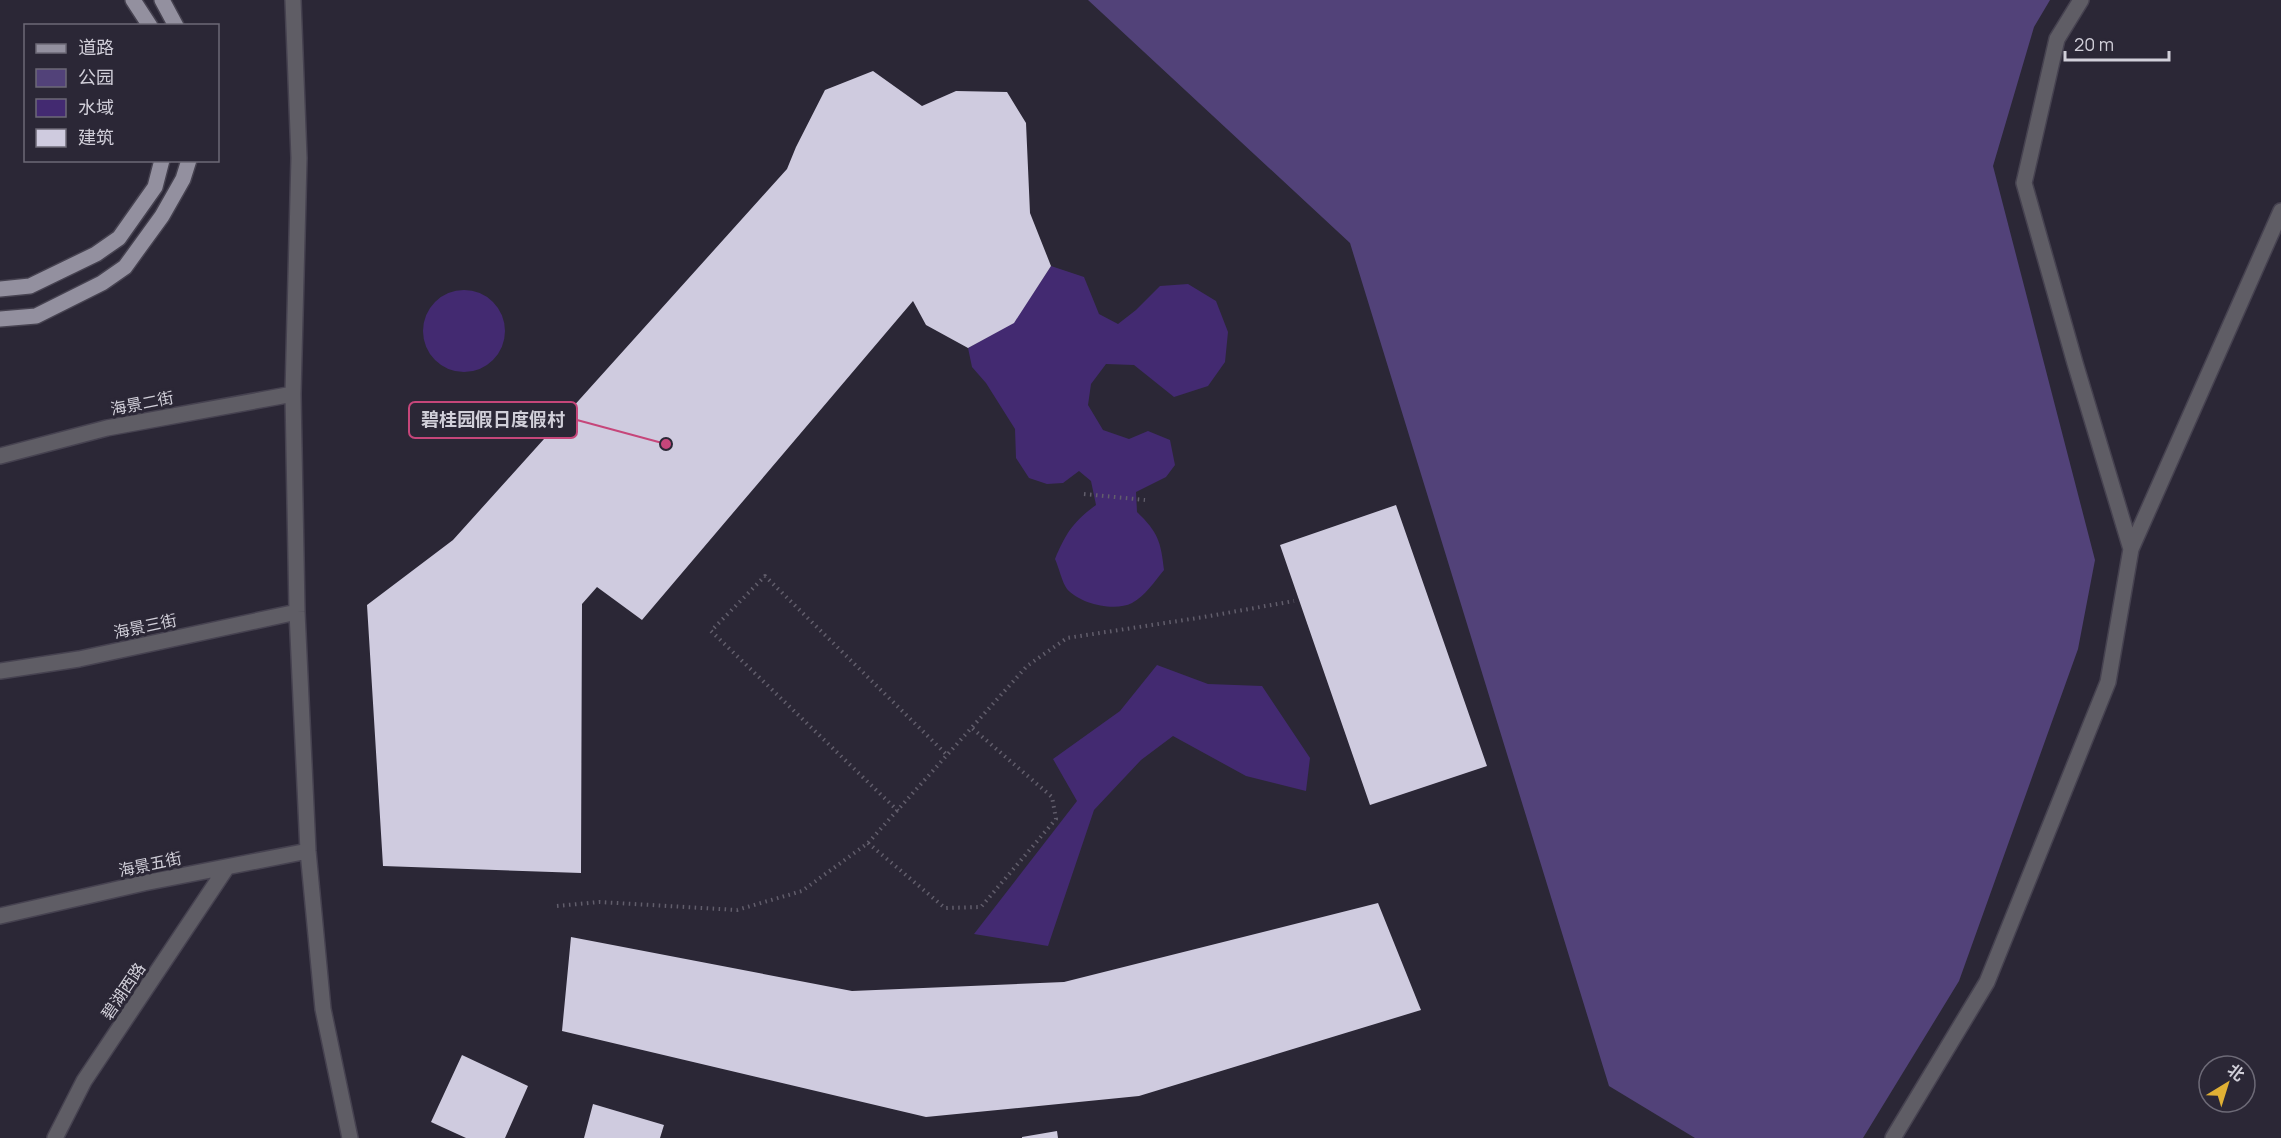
<svg xmlns="http://www.w3.org/2000/svg" width="2281" height="1138" viewBox="0 0 2281 1138" font-family="Manrope,'Noto Sans SC',sans-serif">
<style>
.green{fill:#524279}
.water{fill:#432a71}
.building{fill:#cfcbdf}
.lines{fill:none;stroke-linecap:round;stroke-linejoin:round}
.minor-casing{stroke:#464250;stroke-width:18}
.major-casing{stroke:#464250;stroke-width:18}
.path{stroke:#625e6c;stroke-width:4;stroke-dasharray:1.5 4.5;stroke-linecap:butt}
.minor{stroke:#5f5d65;stroke-width:15}
.major{stroke:#93909f;stroke-width:15}
.labels{text-anchor:middle;stroke-width:6;stroke-linejoin:round;paint-order:stroke}
.street-label{font-size:16px;fill:#d1cfd9;stroke:#2b2736}
.leader{fill:none;stroke:#c6467a;stroke-width:2}
.callout-dot{fill:#c6467a;stroke:#2b2736;stroke-width:2}
.callout{fill:#2b2736;stroke:#c6467a;stroke-width:2}
.callout-label{font-size:18px;text-anchor:middle;font-weight:bold;fill:#d1cfd9}
</style>
<rect width="100%" height="100%" fill="#2b2736"/>
<path class="green" d="M1088,0h962l-16,27 -41,139 102,394 -17,89 -119,332 -96,157h-168l-86,-52 -259,-843z"/>
<path class="water" d="M1051,266l33,11 15,37 19,10 18,-14 24,-24 28,-2 28,17 12,31 -3,30 -17,24 -34,11 -40,-32 -28,-1 -15,20 -3,21 15,25 26,9 19,-8 22,9 5,25 -9,12 -30,15 1,20c21,20 24,30 27,58 -9,11 -19,26 -32,33 -17,9 -52,1 -65,-14 -5,-7 -8,-21 -12,-30 11,-26 18,-37 41,-54l-5,-24 -12,-10 -16,12 -16,1 -18,-6 -13,-20 -1,-29 -29,-46 -14,-16 -4,-19 46,-26z
M423 331a41 41 0 1 1 82 0a41 41 0 1 1-82 0Z
M1157,665l51,19 54,2 48,72 -4,33 -60,-15 -73,-40 -32,24 -47,50 -46,136 -74,-12 103,-133 -24,-42 67,-48z"/>
<path class="building" d="M873,71l49,35 34,-15 51,1 19,31 4,90 21,53 -37,57 -46,25 -42,-23 -13,-24 -271,319 -45,-33 -15,17 -1,269 -198,-7 -16,-261 86,-65 334,-371 9,-22 29,-57z
M1396,505l91,261 -117,39 -90,-260z
M1378,903l43,107 -282,86 -213,21 -364,-86 9,-94 281,54 212,-9z
M462,1055l66,31 -23,52h-39l-35,-16z
M593,1104l71,21 -4,13h-76z
M1057,1131l1,7h-36v-1z"/>
<g class="lines">
<defs>
<path id="minor" d="M293,0l6,158 -6,236 4,218 11,239 15,158 27,129
M0,456l107,-28 186,-34
M2131,549l150,-338
M0,671l79,-12 218,-47
M0,916l144,-33 164,-32
M55,1138l29,-57 143,-214
M1893,1138l94,-156 121,-300 23,-133 -56,-186 -51,-180 33,-144 24,-39"/>
<path id="major" d="M133,0l17,26
M162,0l14,26
M0,289l30,-3 66,-32 23,-16 36,-51 7,-27
M0,319l36,-3 66,-33 23,-16 37,-51 21,-37 6,-19"/>
</defs>
<use href="#minor" class="minor-casing"/>
<use href="#major" class="major-casing"/>
<path class="path" d="M1084,494l61,6
M898,811l-187,-180 54,-55 183,180
M868,843l77,65 36,-1 75,-88 -4,-22 -80,-69
M557,906l42,-4 138,8 65,-19 66,-48 159,-177 40,-28 137,-21 90,-16"/>
<use href="#minor" class="minor"/>
<use href="#major" class="major"/>
</g>
<g class="labels">
<g class="street-label">
<text transform="translate(142 403) rotate(-11)" y="6">海景二街</text>
<text transform="translate(145 626) rotate(-12)" y="6">海景三街</text>
<text transform="translate(150 864) rotate(-12)" y="6">海景五街</text>
<text transform="translate(123 991) rotate(-56)" y="6">碧湖西路</text>
</g>
</g>
<path class="leader" d="M666 444L577 420"/>
<circle class="callout-dot" cx="666" cy="444" r="6"/>
<rect class="callout" x="409" y="402" width="168" height="36" rx="6"/>
<g class="callout-label">
<text x="493" y="426">碧桂园假日度假村</text>
</g>
<rect x="24" y="24" width="195" height="138" fill="#2b2736" stroke="#6d6a77" stroke-width="1.5"/>
<rect x="36" y="44" width="30" height="9" fill="#93909f" stroke="#6d6a77" stroke-width="1.5"/>
<text x="78" y="54" font-size="18" fill="#d1cfd9">道路</text>
<rect x="36" y="69" width="30" height="18" fill="#524279" stroke="#6d6a77" stroke-width="1.5"/>
<text x="78" y="84" font-size="18" fill="#d1cfd9">公园</text>
<rect x="36" y="99" width="30" height="18" fill="#432a71" stroke="#6d6a77" stroke-width="1.5"/>
<text x="78" y="114" font-size="18" fill="#d1cfd9">水域</text>
<rect x="36" y="129" width="30" height="18" fill="#cfcbdf" stroke="#6d6a77" stroke-width="1.5"/>
<text x="78" y="144" font-size="18" fill="#d1cfd9">建筑</text>
<g transform="translate(2227 1084) rotate(38)"><circle r="28" fill="#2b2736" stroke="#6d6a77" stroke-width="1.5"/>
<path d="M0-4.5L10 22L0 15L-10 22Z" fill="#e0b034"/>
<text y="-9" font-size="16" font-weight="bold" text-anchor="middle" fill="#d1cfd9">北</text>
</g>
<path d="M2065 51v9h104v-9" fill="none" stroke="#d1cfd9" stroke-width="3"/>
<text x="2074" y="51" font-size="18" fill="#d1cfd9" stroke="#2b2736" stroke-width="4.5" paint-order="stroke">20 m</text>
</svg>
